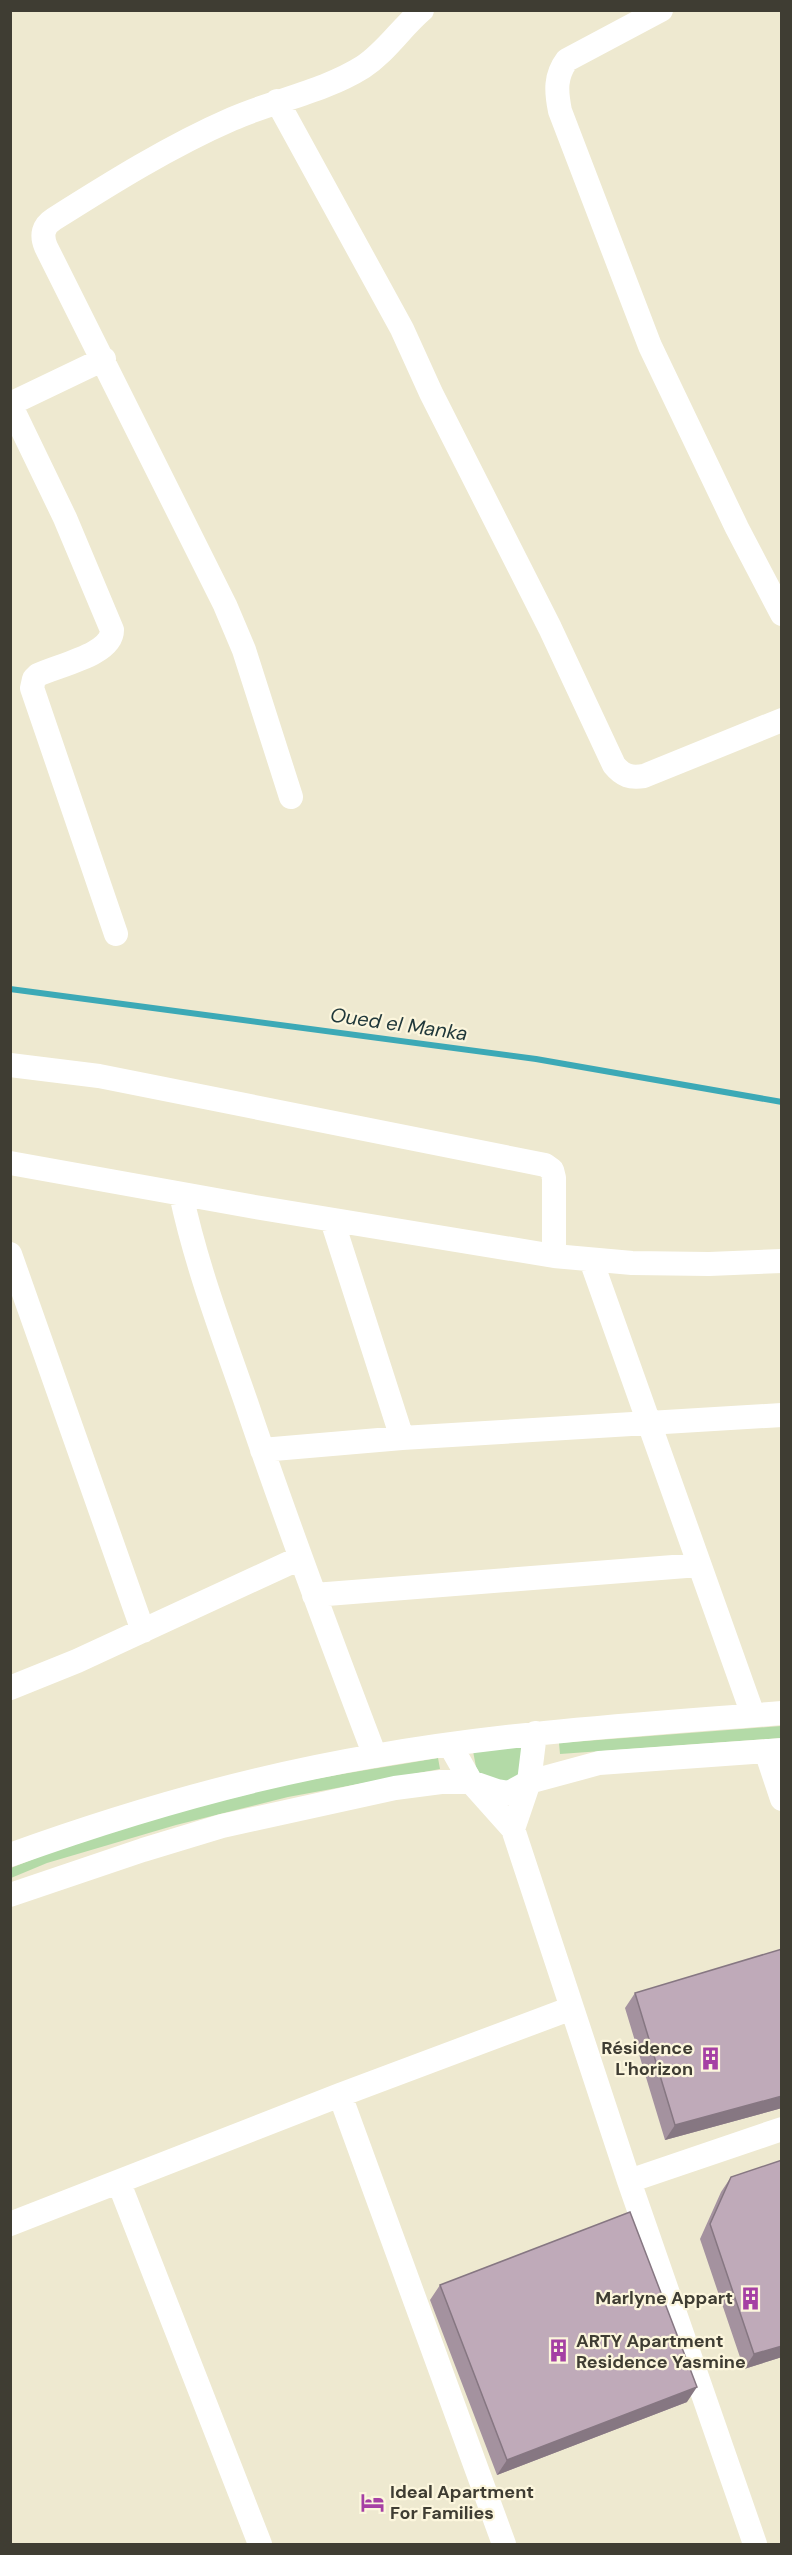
<svg xmlns="http://www.w3.org/2000/svg" width="792" height="2555" viewBox="0 0 792 2555" font-family="'DM Sans',sans-serif">
<style>
.green{fill:#b3daa7}
.lines{fill:none;stroke-linecap:round;stroke-linejoin:round}
.stream{stroke:#3ca9b6;stroke-width:6}
.street{stroke:#fff;stroke-width:24}
.wall{fill:#a4929f}
.shaded-wall{fill:#867782}
.building{fill:#bfaab9;stroke:#867782;stroke-width:1.5}
.labels{text-anchor:middle;stroke-width:4.5;stroke-linejoin:round;paint-order:stroke}
.poi-label{font-size:18px;font-weight:bold;fill:#3f3d33;stroke:#fcf6dd;text-anchor:end}
.water-label{font-size:20px;font-style:italic;fill:#20383b;stroke:#fcf6dd}
</style>
<rect width="100%" height="100%" fill="#eee9d0"/>
<path class="green" d="M781,1726v12l-221,16 -1,-11z
M523,1746c-1,20 1,30 -20,39l-22,-9 -5,-9 -3,-16z
M438,1758l2,11 -152,28 -112,28 -129,38 -36,15v-10c87,-36 181,-63 274,-83 50,-11 102,-18 153,-27z"/>
<g class="lines">
<path class="stream" d="M10,989l526,70 246,43"/>
<path class="street" d="M661,10l-94,50c-12,16 -11,31 -7,51l90,235 87,182 45,86
M277,101l125,228 29,64 119,235 64,137c9,11 16,13 30,11l138,-56
M10,404l55,114 47,112c0,25 -54,35 -74,45l-4,4 -2,9 84,246
M10,404l94,-45
M291,797l-47,-147 -19,-45 -179,-358c-5,-12 -3,-21 8,-28 57,-36 116,-73 178,-100 43,-19 91,-27 131,-52 23,-15 38,-39 59,-57
M10,1065l89,11 446,89 7,5 2,8v78
M10,1163l245,44 299,49 78,7 77,1 73,-3
M181,1194c15,71 41,139 65,208 40,119 84,236 129,354
M332,1220l70,218
M10,1254l133,377
M591,1260l162,455
M262,1450l140,-12 380,-23
M314,1595l385,-30
M10,1688l67,-27 223,-103
M450,1745l21,37 42,47 116,352 126,363
M766,1751l16,48
M513,1829l16,-47 6,-49
M10,1855c119,-43 240,-78 364,-99 135,-24 272,-32 408,-43
M10,1895l133,-45 79,-24 173,-38 46,-6h30l26,9 12,2 20,-11 70,-19 183,-13
M340,2095l164,449
M629,2181l153,-52
M119,2183l141,361
M10,2224l330,-129 232,-87"/>
</g>
<path class="wall" d="M635,1993l147,115 -117,32 -40,-132z
M731,2177l51,180 -38,12 -44,-130 21,-47z
M440,2285l247,117 -190,73 -67,-175z"/>
<path class="shaded-wall" d="M782,2096v12l-117,32 10,-15z
M782,2346v11l-38,12 10,-15z
M697,2387l-10,15 -190,73 10,-15z"/>
<path class="building" d="M782,1949v147l-107,29 -40,-132z
M782,2160v186l-28,8 -44,-130 21,-47z
M630,2212l67,175 -190,73 -67,-175z"/>
<defs>
<symbol id="building-bare" viewBox="-9 -9 18 18"><path d="M-4-6H4V6H1V3H-1V6H-4ZM-2.5-4.3h1.7v1.8h-1.7ZM.8-4.3h1.7v1.8H.8ZM-2.5-1h1.7V.8h-1.7ZM.8-1h1.7V.8H.8Z" fill="#a540a4" stroke="#fcf6dd" stroke-width="2.5" paint-order="stroke"/></symbol>
<symbol id="hotel-bare" viewBox="-9 -9 18 18"><path d="M-6-4.5h1.5V1H6V5H4.5V3h-9V5H-6ZM-4 0a1.8 1.8 0 1 1 3.6 0ZM.5 0V-2.5h3Q6-2.5 6 0Z" fill="#a540a4" stroke="#fcf6dd" stroke-width="2.5" paint-order="stroke"/></symbol>
</defs>
<g fill-rule="evenodd">
<use href="#building-bare" x="694" y="2042" width="33" height="33"/>
<use href="#building-bare" x="734" y="2282" width="33" height="33"/>
<use href="#building-bare" x="542" y="2334" width="33" height="33"/>
<use href="#hotel-bare" x="356" y="2486" width="33" height="33"/>
</g>
<g class="labels">
<g class="poi-label">
<text x="693" y="2054">Résidence<tspan x="693" dy="21">L'horizon</tspan></text>
<text x="733" y="2304">Marlyne Appart</text>
<text x="576" y="2347" text-anchor="start">ARTY Apartment<tspan x="576" dy="21">Residence Yasmine</tspan></text>
<text x="390" y="2498" text-anchor="start">Ideal Apartment<tspan x="390" dy="21">For Families</tspan></text>
</g>
<g class="water-label">
<text transform="translate(399 1024) rotate(8)" y="7">Oued el Manka</text>
</g>
</g>
<rect width="792" height="2555" fill="none" stroke="#3f3d33" stroke-width="24"/>
</svg>
